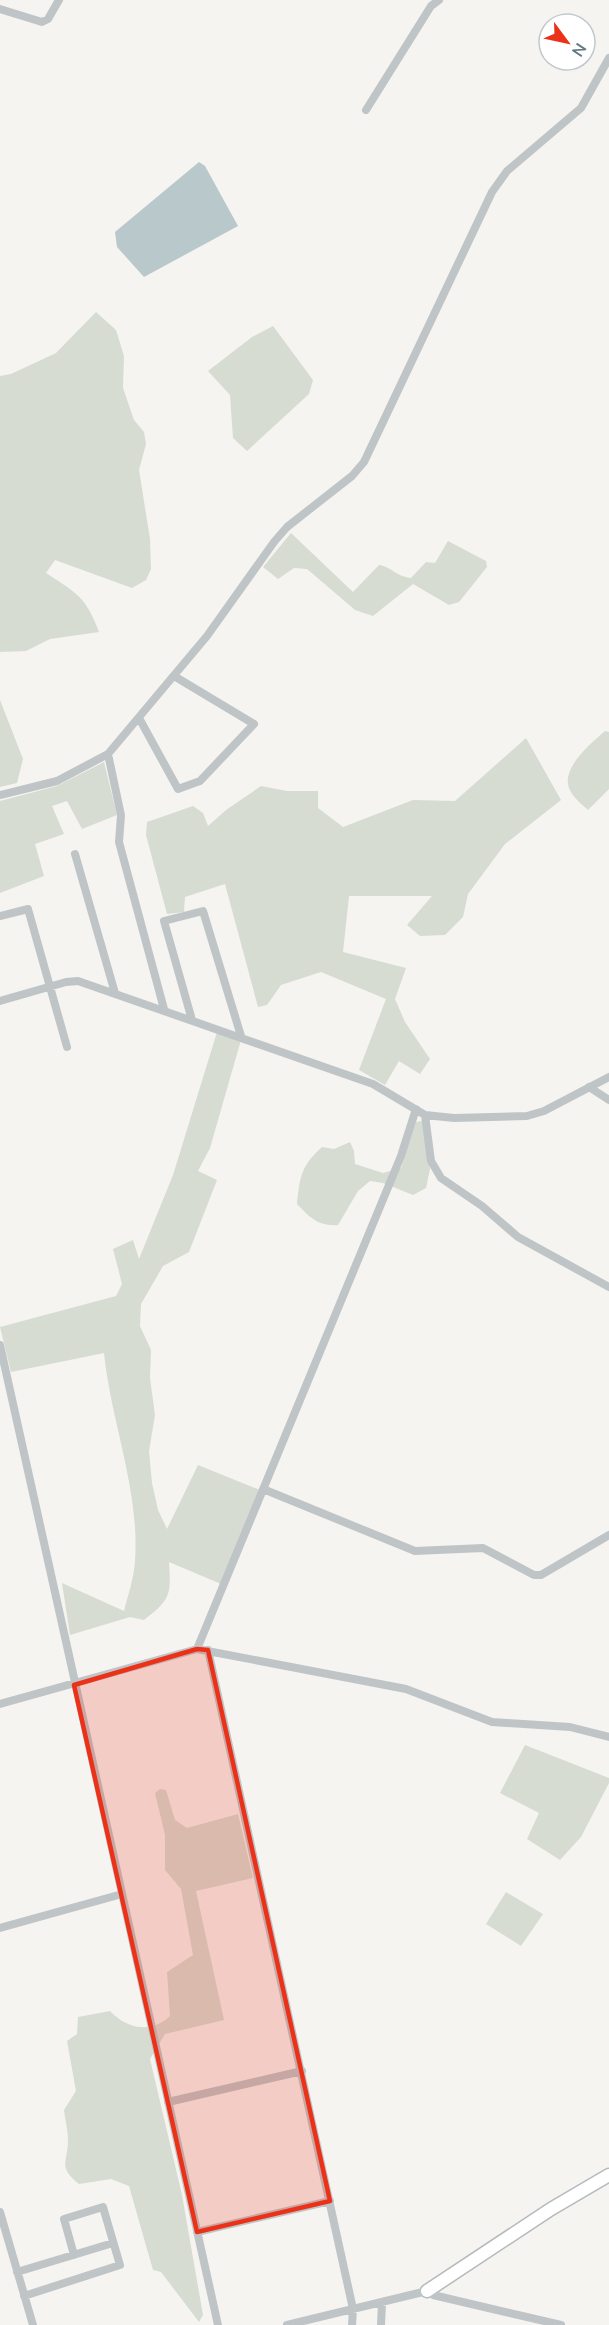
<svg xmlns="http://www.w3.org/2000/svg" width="609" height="2325" viewBox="0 0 609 2325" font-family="Mulish,sans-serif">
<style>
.green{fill:#d6dcd1}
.water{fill:#b8c8cb}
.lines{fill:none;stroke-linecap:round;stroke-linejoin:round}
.secondary-casing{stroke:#b4babe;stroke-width:15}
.street{stroke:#bfc5c7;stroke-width:8}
.secondary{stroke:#fff;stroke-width:12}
.marked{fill:#ec3119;fill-opacity:0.2;stroke:#ec3119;stroke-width:4.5;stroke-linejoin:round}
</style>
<rect width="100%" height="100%" fill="#f5f4f0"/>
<path class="green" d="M96,312l20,18 8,26 -1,32 11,32 10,12 2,12 -7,26 11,69 1,30 -5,11 -14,8 -77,-28 -9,13c30,20 40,23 53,59l-49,7 -24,12 -26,1v-276l11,-2 45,-21z
M273,326l40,54 -4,14 -62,57 -14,-13 -3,-43 -22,-24 44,-34z
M291,533l62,59 26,-27c15,3 14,10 32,13l15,-16 9,1 13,-22 38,20 1,6 -28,35 -10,3 -36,-21 -40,32 -18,-6 -48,-41 -13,-1 -16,11 -15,-12z
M0,700l23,59 -6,24 -17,4z
M605,731l4,1v57l-21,21c-7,-6 -19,-16 -20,-26 -3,-19 24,-42 37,-53z
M526,738l35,62 -56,44 -37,50 -5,23 -18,18 -25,1 -13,-11 25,-29h-83l-6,56 63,16 -11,31 10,23 25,37 -10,15 -21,-13 -14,24 -26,-15 27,-71 -65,-27 -40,13 -14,20 -9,2 -33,-123 -40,13 -1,15 -17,2 -21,-79 1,-13 46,-16 10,7 5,13 18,-16 35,-24 26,5h31v17l25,19 70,-27 42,1z
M104,762l13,53 -35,14 -15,-28 -15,5 12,28 -29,10 9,32 -44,17v-92l57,-15z
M217,1032l24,8 -31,108 -12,23 19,9 -28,72 -26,14 -22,38 -1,22 11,24 -1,28 5,37 -6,36 3,32 6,27 9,19 31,-64 62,25 -39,94 -52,-22c2,32 2,38 -25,58l-14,-3 -60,18 -8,-52 62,28c4,-16 10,-33 11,-50 5,-70 -24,-139 -31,-208l-93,19 -11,-45 116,-31 6,-12 -9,-35 20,-9 6,19 34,-84z
M422,1121l8,48 -4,19 -13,7 -30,-12 -13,-2 -12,10 -20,34c-19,2 -29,-8 -41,-21 3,-28 4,-38 25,-57l12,2 16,-7 4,9 1,13 28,9 18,-5 15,-46z
M525,1745l84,33v5l-28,54 -21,23 -33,-21 12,-26 -39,-20z
M160,1789l6,1 9,30 12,8 51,-14 15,64 -57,13 28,129 -59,14 -15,25 32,136 21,120 -4,7 -38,-50 -8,-2 -24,-84 -18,-7 -32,5c-22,-18 -11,-21 -11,-44 0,-10 -3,-20 -4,-30l12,-19 -9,-50 10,-7 1,-17 32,-6c17,18 41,23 60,5l-3,-44 26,-17 -12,-66 -16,-19v-35l-10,-42z
M506,1892l37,22 -22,32 -35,-22z"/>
<path class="water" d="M199,162l6,4 33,60 -94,51 -27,-30 -2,-15z"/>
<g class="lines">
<defs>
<path id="secondary" d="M427,2291l124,-82 58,-34"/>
</defs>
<use href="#secondary" class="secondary-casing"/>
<path class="street" d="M0,9l42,13 6,-3 11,-19
M366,110l65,-104 8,-6
M139,718l39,71 22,-8 54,-57 -80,-48
M108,754l13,61 -2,27 45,167
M0,795l57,-14 51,-27 99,-118 67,-94 13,-15 65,-51 12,-14 128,-270 15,-21 74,-63 28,-50
M75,854l40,139
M0,916l28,-7 39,138
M0,1001l66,-19 12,-1 295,103 52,31 29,3 73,-2 17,-5 65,-34
M192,1020l-28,-99 39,-10 38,125
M589,1087l20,13
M425,1115l6,46 10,17 41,28 36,31 91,50
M0,1345l218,980
M263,1489l152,62 68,-3 51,27h7l68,-40
M197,1649l204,-493 15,-47
M208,1650l145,659 -1,16
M0,1704l197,-55 209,40 86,33 78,5 39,10
M0,1928l122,-34
M168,2102l134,-31
M0,2212l33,113
M197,2232l133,-31
M17,2272l96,-29
M24,2296l96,-31 -17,-58 -39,12 10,36
M287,2325l140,-34 6,4 128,30
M381,2325l1,-22"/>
<use href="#secondary" class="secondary"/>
</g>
<path class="marked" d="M197,1649l11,1 122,551 -133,31 -123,-547z"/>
<g transform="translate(567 42) rotate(123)"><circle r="28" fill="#ffffff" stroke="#c0c9cd" stroke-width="1.5"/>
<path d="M0-4.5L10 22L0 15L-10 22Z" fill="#ec3119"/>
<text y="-9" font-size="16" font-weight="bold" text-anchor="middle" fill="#627883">N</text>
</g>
</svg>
